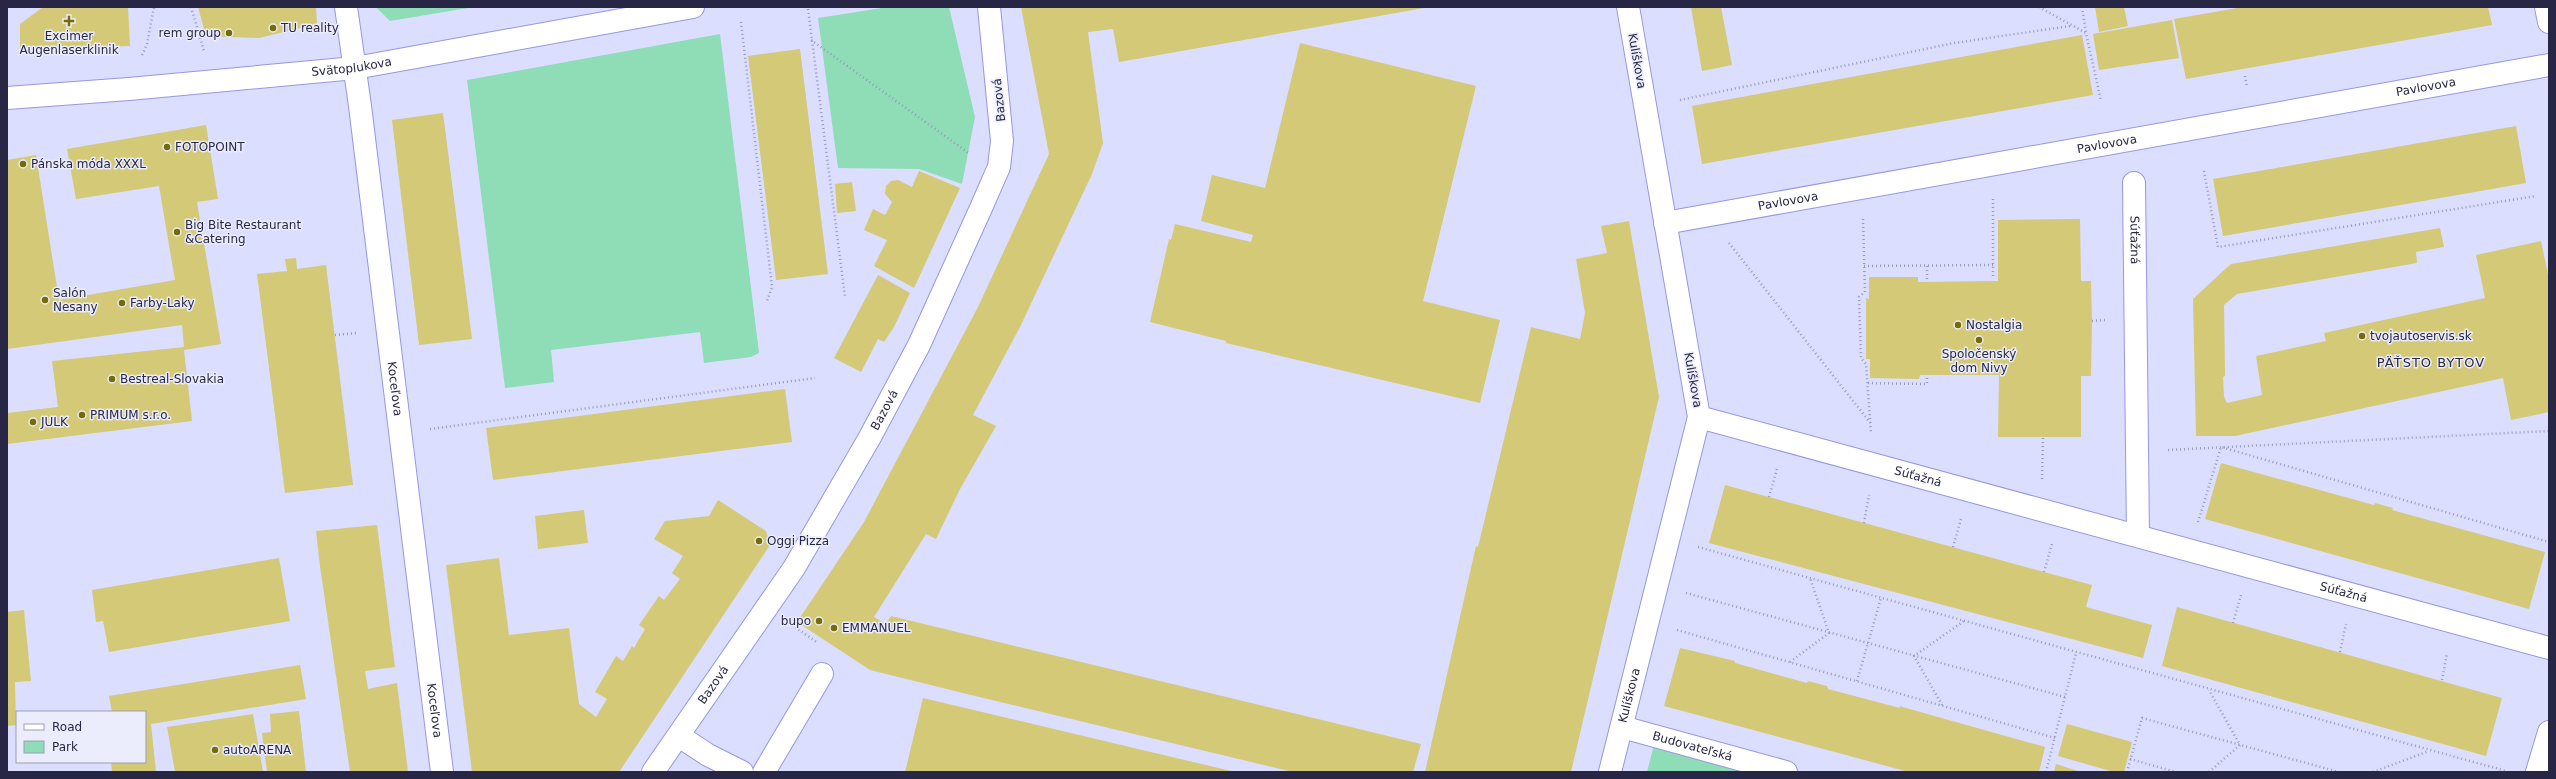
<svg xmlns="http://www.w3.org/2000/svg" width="2556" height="779" viewBox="0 0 2556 779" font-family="'DejaVu Sans',sans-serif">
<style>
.green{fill:#8eddb7}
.building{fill:#d3c977}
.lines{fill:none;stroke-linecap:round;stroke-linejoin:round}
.minor-casing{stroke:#9697e2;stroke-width:24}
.path{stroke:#989aba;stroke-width:2.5;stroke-dasharray:1 3;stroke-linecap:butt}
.minor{stroke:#fff;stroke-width:22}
.poi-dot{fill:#766c07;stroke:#ebecfc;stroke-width:1.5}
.labels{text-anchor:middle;stroke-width:3;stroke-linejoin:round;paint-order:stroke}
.poi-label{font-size:12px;fill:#272745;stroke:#ebecfc;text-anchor:start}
.street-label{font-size:12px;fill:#272745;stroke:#ebecfc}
.neighbourhood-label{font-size:13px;letter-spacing:1px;fill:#272745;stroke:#ebecfc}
</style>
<rect width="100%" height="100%" fill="#dbdefe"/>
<path class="green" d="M376,7h98l-84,14z
M888,7h61l26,110 -13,67 -43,-15 -81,-1 -20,-150z
M720,34l39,319 -8,4 -47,6 -4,-31 -149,18 3,32 -49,6 -38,-308z
M1654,745l98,27h-105z"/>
<path class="building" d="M43,7h85l2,39 -110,4v-26z
M198,7h118l1,17 -58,14 -53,-2z
M1021,7l403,1 -305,54 -6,-33 -25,3 15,111 -11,31 -72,153 -47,88 23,11 -36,63 -24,50 -10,-5 -52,83 12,7 5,-8 530,128 -8,28h-120l-326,-78 -97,-24 -73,-48 67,-100 114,-215 71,-153z
M1691,7h30l11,58 -30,6z
M2095,7h29l4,19 -29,6z
M2243,7h245l4,18 -306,54 -12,-60z
M2172,20l7,38 -80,12 -6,-36z
M2082,35l11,60 -391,69 -10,-58z
M1300,43l176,43 -53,215 77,19 -20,83 -254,-60v-2l-76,-19 19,-83 2,1 4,-16 76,18 2,-7 -52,-14 11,-46 53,13z
M800,49l28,225 -52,6 -28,-224z
M443,113l29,226 -53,6 -27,-225z
M206,125l12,74 -21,3 24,142 -37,6 8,71 -185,23v-31l51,-6 -6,-46 132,-14 -2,-22 -175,24v-189l29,-5 23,145 116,-20 -16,-94 -83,13 -9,-50z
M2516,126l10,57 -303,53 -10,-57z
M919,171l41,17 -46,100 -40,-22 13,-26 -23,-10 9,-21 12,6 7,-13 -7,-8 1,-8 5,-5 7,-1 14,7z
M852,182l4,29 -19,2 -2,-29z
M2080,219l1,62h10l1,40 -1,55h-10v61h-83l1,-62h-79l-1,4 -49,-1v-19h-4v-61l3,1v-22h49v5l80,-1v-61z
M1629,221l30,176 -88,375h-146l51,-226 2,1 53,-220 49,12 5,-26 -9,-54 31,-6 -6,-27z
M2440,228l4,19 -28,5 1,11 -180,31 -13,11 1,71 -2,1 1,19 3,7 35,-8 -6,-39 70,-15 -2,-8 161,-35 -9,-43 65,-14 8,38v133l-38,8 -8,-42 -268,58h-39l-3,-137 29,-27 9,-8z
M296,258l1,11 29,-4 27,220 -68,8 -28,-219 30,-3 -2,-12z
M878,275l32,18 -16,34 -10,15 -6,-3 -17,33 -27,-14z
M785,389l7,53 -299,38 -7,-52z
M2221,463l153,42 1,-2 18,5 -1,2 153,42 -16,57 -324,-90z
M1725,485l367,100 -6,22 66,18 -9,33 -434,-115z
M718,500l48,31 4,14 -151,227h-147l-26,-207 53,-7 10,77 60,-7 10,76 17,13 11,-18 -12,-7 21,-36 7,5 9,-15 2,2 11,-19 -6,-4 20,-29 5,4 16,-21 -8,-6 11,-17 -29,-17 11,-18 44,-5z
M584,510l4,33 -50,6 -3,-33z
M377,525l18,142 -30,4 3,18 29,-6 11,89h-58l-30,-206 -4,-35z
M279,558l11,63 -181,31 -6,-31 -7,1 -4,-32z
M2177,607l325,91 -16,58 -324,-90z
M24,610l7,71 -16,1 1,43 -9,1v-114z
M1680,648l55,13v2l72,20 1,-2 19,5 1,3 72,19 -1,-2 146,41 -6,25h-130l-245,-66z
M300,665l6,34 -155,25 5,48h-44l-1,-10h34v-50h-33l-3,-16z
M923,698l308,73 -1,1h-325z
M299,711l7,61h-39l-5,-39 9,-1 -1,-18z
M253,714l10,58h-88l-8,-45z
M2067,724l65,18 -8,30h-10l-56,-16z
M2056,764l25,8h-27z"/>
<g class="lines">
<defs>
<g id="minor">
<path id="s1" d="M346,7l14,99 82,666"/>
<path d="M2546,7l3,15"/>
<path id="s2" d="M7,98l122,-9 226,-21 338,-61"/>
<path id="s3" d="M2134,183l4,353"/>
<path id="s4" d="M1665,223l884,-158"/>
<path id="s5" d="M1699,417l850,231"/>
<path id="s6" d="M1622,727l164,45"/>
<path d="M679,736l29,19 34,17"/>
<path id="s7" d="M653,772l141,-204 76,-131 49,-92 62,-137 18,-41 3,-26 -13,-134"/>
<path d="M764,772l58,-98"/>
<path id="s8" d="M1610,772l89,-355 -71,-410"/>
<path d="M2537,772l12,-40"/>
</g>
</defs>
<use href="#minor" class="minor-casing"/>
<path class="path" d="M191,7l13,44
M2039,7l47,26 15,68
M2082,7l4,26
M808,9l37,288
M741,22l31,265 -5,14
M811,40l159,114
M142,55l5,-11 7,-37
M2245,76l2,11
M1680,100l274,-57 116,-17
M2204,171l14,76 318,-51
M1863,219l2,73 -6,5 2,61 5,6 5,69
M1729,243l143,182
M1864,266l129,-1
M1927,266v16
M1993,276v-80
M2092,321l13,-1
M335,335l22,-2
M1868,383l59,1v-9
M430,429l385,-51
M2168,450l381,-19
M2042,479l1,-42
M1769,497l8,-28
M2198,522l23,-75 328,95
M1864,523l5,-28
M1698,547l808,224
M1953,547l8,-28
M2044,572l8,-28
M1686,593l379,104
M2233,623l8,-28
M792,625l26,18
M1677,630l378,108
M2340,652l6,-28
M1790,662l39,-29 -19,-55
M2442,680l5,-27
M1857,681l24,-83
M1942,705l-28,-49 50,-35
M2130,759l46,13
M1893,772l1,-4
M2046,772l30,-119
M2127,772l15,-54 197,54
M2209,772l31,-27 -31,-55
M2373,772l56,-21"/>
<use href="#minor" class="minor"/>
</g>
<g class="poi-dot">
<path d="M67 15h4v4h4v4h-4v4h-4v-4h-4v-4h4z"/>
<circle cx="273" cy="28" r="4"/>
<circle cx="229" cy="33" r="4"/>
<circle cx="167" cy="147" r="4"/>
<circle cx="23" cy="164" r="4"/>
<circle cx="177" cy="232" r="4"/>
<circle cx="45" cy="300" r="4"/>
<circle cx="122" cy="303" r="4"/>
<circle cx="1958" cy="325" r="4"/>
<circle cx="2362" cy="336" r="4"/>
<circle cx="1979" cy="340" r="4"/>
<circle cx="112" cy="379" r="4"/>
<circle cx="82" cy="415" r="4"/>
<circle cx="33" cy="422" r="4"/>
<circle cx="759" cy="541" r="4"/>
<circle cx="819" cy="621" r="4"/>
<circle cx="834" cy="628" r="4"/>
<circle cx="215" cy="750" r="4"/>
</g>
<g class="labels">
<g class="poi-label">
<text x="281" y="32">TU reality</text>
<text x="221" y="37" text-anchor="end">rem group</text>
<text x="69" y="40" text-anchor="middle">Excimer<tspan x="69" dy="14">Augenlaserklinik</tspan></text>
<text x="175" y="151">FOTOPOINT</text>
<text x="31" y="168">Pánska móda XXXL</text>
<text x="185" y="229">Big Bite Restaurant<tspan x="185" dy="14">&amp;Catering</tspan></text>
<text x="53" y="297">Salón<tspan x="53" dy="14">Nesany</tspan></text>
<text x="130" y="307">Farby-Laky</text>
<text x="1966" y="329">Nostalgia</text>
<text x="2370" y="340">tvojautoservis.sk</text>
<text x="1979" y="358" text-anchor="middle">Spoločenský<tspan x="1979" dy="14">dom Nivy</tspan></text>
<text x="120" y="383">Bestreal-Slovakia</text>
<text x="90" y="419">PRIMUM s.r.o.</text>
<text x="41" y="426">JULK</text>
<text x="767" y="545">Oggi Pizza</text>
<text x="811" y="625" text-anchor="end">bupo</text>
<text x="842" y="632">EMMANUEL</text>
<text x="223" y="754">autoARENA</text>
</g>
<g class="street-label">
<text transform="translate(1637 61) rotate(80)" y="4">Kulíškova</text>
<text dy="4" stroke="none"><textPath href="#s2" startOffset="346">Svätoplukova</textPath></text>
<text dy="4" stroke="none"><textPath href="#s4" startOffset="773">Pavlovova</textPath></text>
<text transform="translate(999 100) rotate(-96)" y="4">Bazová</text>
<text dy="4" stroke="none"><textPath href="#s4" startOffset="449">Pavlovova</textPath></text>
<text dy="4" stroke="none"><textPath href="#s4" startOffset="125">Pavlovova</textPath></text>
<text dy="4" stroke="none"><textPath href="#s3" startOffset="57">Súťažná</textPath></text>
<text transform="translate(1693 380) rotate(80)" y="4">Kulíškova</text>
<text dy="4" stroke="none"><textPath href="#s1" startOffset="385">Koceľova</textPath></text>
<text dy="4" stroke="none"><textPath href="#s7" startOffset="430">Bazová</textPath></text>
<text dy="4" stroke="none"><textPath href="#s5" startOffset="227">Súťažná</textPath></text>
<text dy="4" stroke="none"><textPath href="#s5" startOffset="668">Súťažná</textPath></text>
<text dy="4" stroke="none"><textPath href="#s7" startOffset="106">Bazová</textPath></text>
<text dy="4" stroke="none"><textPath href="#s8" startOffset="79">Kulíškova</textPath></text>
<text dy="4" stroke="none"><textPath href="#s1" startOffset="709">Koceľova</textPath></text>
<text dy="4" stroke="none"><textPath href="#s6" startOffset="73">Budovateľská</textPath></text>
</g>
<g class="neighbourhood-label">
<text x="2431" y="367">PÄŤSTO BYTOV</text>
</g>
</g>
<rect width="2556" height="779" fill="none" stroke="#272745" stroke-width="16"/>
<rect x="16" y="711" width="130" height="52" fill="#ebecfc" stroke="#9d9db3"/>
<rect x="24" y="724" width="20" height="6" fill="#ffffff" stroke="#9d9db3"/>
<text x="52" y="731" font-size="12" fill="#272745">Road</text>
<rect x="24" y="741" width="20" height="12" fill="#8eddb7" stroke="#9d9db3"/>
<text x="52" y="751" font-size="12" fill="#272745">Park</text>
</svg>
